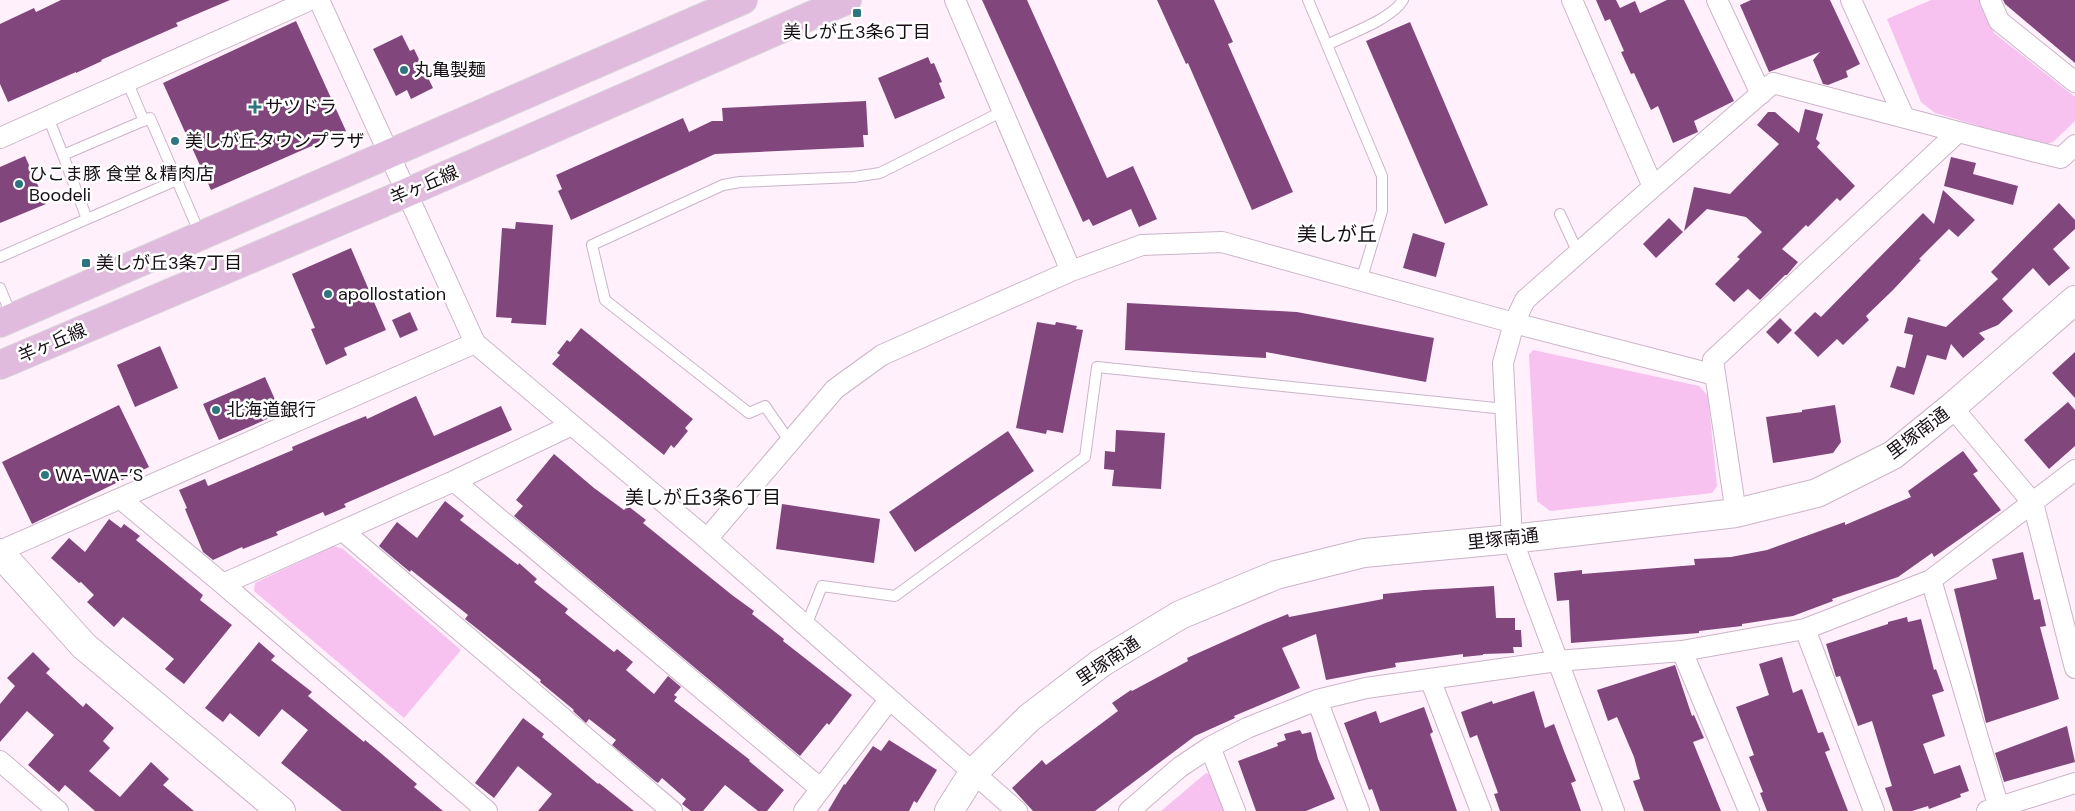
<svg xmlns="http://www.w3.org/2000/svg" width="2075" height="811" viewBox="0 0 2075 811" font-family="'DM Sans','Noto Sans JP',sans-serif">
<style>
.green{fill:#f7c1f0}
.building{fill:#81477c}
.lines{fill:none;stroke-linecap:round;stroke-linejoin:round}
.lane-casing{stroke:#ccb4c8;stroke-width:12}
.street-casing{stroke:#ccb4c8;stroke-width:22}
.secondary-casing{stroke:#ccb4c8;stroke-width:30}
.primary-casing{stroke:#dad9da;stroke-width:30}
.lane{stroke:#fff;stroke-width:10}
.street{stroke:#fff;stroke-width:20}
.secondary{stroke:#fff;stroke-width:28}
.primary{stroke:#e0bbdd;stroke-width:28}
.poi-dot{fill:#2e767f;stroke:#fff;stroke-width:2}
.labels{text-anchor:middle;stroke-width:5;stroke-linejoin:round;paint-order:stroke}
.poi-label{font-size:18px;fill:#170f16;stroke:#fff;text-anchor:start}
.street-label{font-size:18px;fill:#170f16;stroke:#fff}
.neighbourhood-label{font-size:19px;fill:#170f16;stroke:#fff}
.quarter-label{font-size:20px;fill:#170f16;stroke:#fff}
</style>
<rect width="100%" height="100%" fill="#fff0fc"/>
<path class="green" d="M1931,0h50l13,33 81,64v24l-22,21 -9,3 -109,-32 -14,-11 -34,-83z
M1533,350l166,36 9,10 9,90 -5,7 -162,18 -13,-10 -8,-146z
M334,546l9,3 118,101 -57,68 -150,-127 1,-8z
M1206,773l8,3 13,35h-66z"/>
<path class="building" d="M61,0h169l-54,23 2,3 -77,34 1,1 -26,12v-1l-68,30 -8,-18v-60l34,-16 2,4z
M982,0h45l80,178 26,-12 24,53 -18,8 -8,-18 -38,17 -4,-7 -6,3z
M1157,0h57l19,42 -5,2 65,148 -41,18 -64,-147 -2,1z
M1596,0h20l4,8 15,-7 5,12 27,-13h17l50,101 -40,20 4,11 -25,11 -15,-37 -7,4 -17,-37 -3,1 -10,-22 3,-1 -14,-32 -5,2z
M1751,0h79l30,64 -14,7 2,6 -20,8 -5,-1 -10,-24 7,-8 -51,20 -29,-67z
M2003,0h72v63l-70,-59z
M296,21l50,110 -135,59 -48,-107z
M1410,22l78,183 -43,19 -79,-183z
M402,35l8,16 4,-2 19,39 -22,11 -4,-9 -11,6 -23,-47z
M928,57l3,7 3,-1 8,19 -3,1 6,15 -50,21 -17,-41z
M866,101l2,34h-5l1,12 -149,7 -144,66 -13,-29 4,-2 -6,-14 127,-57 6,14 23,-11h11l-1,-13z
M1805,109l18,5 -7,25 4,4 -3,4 38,39 -15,15 -3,-3 -29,29 -2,-2 -24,24 16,13 -11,13h-2l-25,25 -12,-11 -14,13 -19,-18 25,-25 -3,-2 25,-25 -16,-15 -39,-8 -23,22 10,-44 36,7 49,-50 -22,-19 11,-13h7l24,21z
M25,156l21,48 -46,19v-56z
M1951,157l25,6 -3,11 45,12 -5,19 -69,-19z
M1943,190l32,30 -17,17 -9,-8 -30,30 2,1 -28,30 -27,26 3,4 -26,25 -6,-6 -19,18 -24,-24 21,-21 6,5 102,-104 11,11z
M2059,203l16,17v9l-22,20 17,19 -21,18 -16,-18 -31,31 11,12 -15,14 -19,8 6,6 -22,19 -12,-14 -5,16 -19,-5 -13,40 -24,-8 7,-21 8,2 8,-33 -9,-2 4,-16 38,10 52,-48 -7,-7z
M1669,218l14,14 -27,26 -13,-14z
M516,222l37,3 -7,100 -35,-2 1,-5 -16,-1 6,-89 13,1z
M1413,233l32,10 -9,34 -33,-9z
M351,248l35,82 -42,18 3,7 -21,10 -15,-36 4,-1 -23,-54z
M1127,303l170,9 137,26 -8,44 -160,-30v6l-141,-8z
M410,312l8,18 -18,8 -8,-18z
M1780,318l12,12 -14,14 -12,-12z
M1037,322l18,3 1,-3 21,4 -1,3 7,1 -20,103 -16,-3 -1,4 -30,-6z
M581,328l112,91 -8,9 3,3 -14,17 -3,-3 -7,10 -112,-91 8,-9 -3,-2 10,-13 3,2z
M160,346l18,42 -43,19 -18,-42z
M2075,352v46l-23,-25z
M265,377l16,36 -62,27 -16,-36z
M416,396l18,40 67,-30 11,24 -168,74 2,3 -21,9 -2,-4 -47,20 2,3 -35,14 -1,-2 -29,13 -10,-8 -18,-43 2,-1 -8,-18 26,-11 3,7 85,-36 -1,-3 47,-20 27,-11 1,3z
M2068,402l7,8v36l-26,23 -25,-29z
M119,405l30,62 -117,57 -30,-62z
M1835,405l6,37 -8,11 -60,10 -7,-46 36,-5v-2z
M1116,430l49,3 -4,56 -49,-3 2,-16 -10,-1 1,-18 10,1z
M1008,431l26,40 -119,81 -26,-40z
M1963,451l15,20 -5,3 28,36 -67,47 -2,-4 -34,24 -66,22 1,2 -40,15 -51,8v2l-43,5v2l-128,10 -2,-43 -12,1 -3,-28 28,-3v4l113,-9 -1,-6 37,-2 36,-7 78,-28v3l66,-28 -3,-6z
M554,454l40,34 30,22 4,-4 18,14 -3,3 89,72 22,16 -2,3 32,25 -1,2 69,54 -23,30 -2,-2 -27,33 -286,-240 9,-10 -7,-6z
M445,501l19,15 -4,4 58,45 1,-2 18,16 -3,3 34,27 -3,4 49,39 3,-3 16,13 -7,8 28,24 14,-18 13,11 -7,8 3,2 -3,4 76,59 -1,1 35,29 -17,21h-9l-33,-26 -22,26h-12l-9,-7 4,-5 -24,-21 -4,5 -3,-2 -43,-36 4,-5 -27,-21 -3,4 -13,-12 1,-1 -34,-28 1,-2 -76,-61 3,-4 -57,-45 -1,2 -31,-26 18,-24 20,16z
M782,504l98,15 -6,44 -98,-14z
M109,519l12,9 3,-4 16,12 -4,4 67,55 -3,5 32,25 -48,59 -19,-15 9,-10 -51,-42 -9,10 -27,-25 7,-7 -13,-13 -2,1 -28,-25 18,-20 16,14z
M2023,552l11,48 6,-1 6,27 -6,1 19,72 -73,24 -32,-134 43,-10 -5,-20z
M1494,586l2,32h19v12h6l1,17h-9l1,6 -31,1v1l-20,2v-3l-68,9 1,4 -70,13 -10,-46 -34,14 18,40 -66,28 1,2 -40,18 -100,75h-62l-21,-23 30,-28 4,5 72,-54 -6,-8 19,-13 1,1 56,-30 -1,-3 76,-34 25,-10 1,3 94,-18v-5l41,-4z
M1907,617l1,5 13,-3 13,51 2,-1 8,22 -12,4 13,41 -22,8 11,30 26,-9 9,26 -9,3 1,3 -32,12 -1,-3 -16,5h-19l-8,-23 7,-2 -20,-65 -14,5 -18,-50 -4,1 -10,-33 62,-20v-2z
M259,642l16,14 -4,4 41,32 -4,4 56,46 1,-2 18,15 34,29 -3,3 29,24h-101l-61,-48 27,-33 -26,-21 -23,28 -29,-24 -7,9 -18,-14z
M33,652l17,17 -4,4 37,34 3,-4 28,25 -11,13 7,7 -21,23 31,26 31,-35 18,17 -6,6 31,26h-99l-30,-26 -6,7 -31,-27 26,-30 -27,-24 -27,31v-38l15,-18 -8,-8z
M1782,657l11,36 9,-4 16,44 5,-1 7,18 -5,2 23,59h-81l-7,-18 3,-1 -14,-35 5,-2 -18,-48 33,-12 -10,-31z
M1675,665l17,51 2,-1 10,23 -11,4 28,69h-77l-11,-30 7,-2 -6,-22 -17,-40 -9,4 -11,-31z
M1534,691l11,37 9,-4 10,27 12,30 -5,2 10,28h-81l-6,-17 4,-1 -21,-58 -7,3 -9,-26 31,-11 1,3z
M1424,707l9,25 -3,2 27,77h-77l-8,-22 -3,1 -25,-67 32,-12 4,12z
M523,718l21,16 -2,3 56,47 1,-1 35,28h-96l14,-17 -34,-28 -24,32 -19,-15z
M2067,726l8,36 -71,20 -9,-29z
M1300,730l2,4 9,-2 7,27 17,40 -29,12h-50l-18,-50 40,-15 -1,-3 9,-3 -2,-6z
M889,740l48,30 -20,33 -3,-2 -5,10h-81l16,-27 1,1 28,-39 8,5z"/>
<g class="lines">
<defs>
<path id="lane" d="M1308,0l19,45
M127,81l17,40
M48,117l15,38
M1560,214l18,39
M87,219l90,-39
M0,257l87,-38 -24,-64 87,-37 50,116
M1361,281l21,-70v-35l-55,-131c21,-11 64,-25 76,-45
M0,288l12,29
M790,442l-25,-36 -16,7 -144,-113 -13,-55 131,-60 17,-3 113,-5 27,-4 123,-62
M806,626l16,-40 73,10 190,-139 12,-90 408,42"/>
<path id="street" d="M319,0l156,343 232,196 310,272
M955,0l116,271
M1572,0l81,187 -128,113 -11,23 -11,40 9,176 102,272
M1717,0l44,94
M1851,0l53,117
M1990,0l9,21 76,61
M0,138l310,-138
M1653,187l120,-104c96,25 192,52 288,75l14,-13
M1952,407l81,96 42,165
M454,481l367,308
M121,499l102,85 264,227
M1736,513l-23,-153 244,-227
M343,531l329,280
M707,539l128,-150 47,-34 189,-84 71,-26 80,-3 292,81 201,52
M0,551l475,-208
M1931,580l68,228
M223,584l231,-103 118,-56
M1805,629l69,182
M1682,651l67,160
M1430,679l51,132
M1317,700l42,111
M1210,747l25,64
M0,761l58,50
M804,811l85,-111
M1129,811l51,-44 30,-20 37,-19 70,-28 49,-12 191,-27 125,-10 123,-22 126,-49 144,-110
M1987,811l88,-28"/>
<path id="secondary" d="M0,553l84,93 197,165
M949,811l24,-38 56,-55 72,-55 79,-48 96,-40 88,-22 148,-14 224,-26 81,-20 76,-38 59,-48 123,-107"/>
<path id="primary" d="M0,323l743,-323
M0,365l406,-172 441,-193"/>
</defs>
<use href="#lane" class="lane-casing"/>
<use href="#street" class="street-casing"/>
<use href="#secondary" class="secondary-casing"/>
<use href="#primary" class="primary-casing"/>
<use href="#lane" class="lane"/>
<use href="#street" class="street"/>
<use href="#secondary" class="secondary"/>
<use href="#primary" class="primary"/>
</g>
<g class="poi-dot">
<rect x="852" y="8" width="10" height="10" rx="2.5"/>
<circle cx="404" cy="70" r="5"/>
<path d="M252.5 99.5h5v5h5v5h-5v5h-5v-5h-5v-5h5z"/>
<circle cx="175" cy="141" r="5"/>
<circle cx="19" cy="184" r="5"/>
<rect x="81" y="258" width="10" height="10" rx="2.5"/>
<circle cx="328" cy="294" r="5"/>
<circle cx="216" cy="410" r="5"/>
<circle cx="45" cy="475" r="5"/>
</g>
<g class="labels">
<g class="poi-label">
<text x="857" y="38" text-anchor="middle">美しが丘3条6丁目</text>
<text x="414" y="76">丸亀製麺</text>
<text x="265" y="113">サツドラ</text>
<text x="185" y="147">美しが丘タウンプラザ</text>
<text x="29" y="180">ひこま豚 食堂＆精肉店<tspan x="29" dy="21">Boodeli</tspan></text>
<text x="96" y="269">美しが丘3条7丁目</text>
<text x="338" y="300">apollostation</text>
<text x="226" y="416">北海道銀行</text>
<text x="55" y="481">WA-WA-’S</text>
</g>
<g class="street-label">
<text transform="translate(424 185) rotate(-23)" y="6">羊ヶ丘線</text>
<text transform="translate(52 343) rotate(-23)" y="6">羊ヶ丘線</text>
<text transform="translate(1918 433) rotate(-37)" y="6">里塚南通</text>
<text transform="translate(1503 539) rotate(-6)" y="6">里塚南通</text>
<text transform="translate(1108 661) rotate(-34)" y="6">里塚南通</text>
</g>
<g class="neighbourhood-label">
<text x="703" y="504">美しが丘3条6丁目</text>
</g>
<g class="quarter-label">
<text x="1337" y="241">美しが丘</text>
</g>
</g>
</svg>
